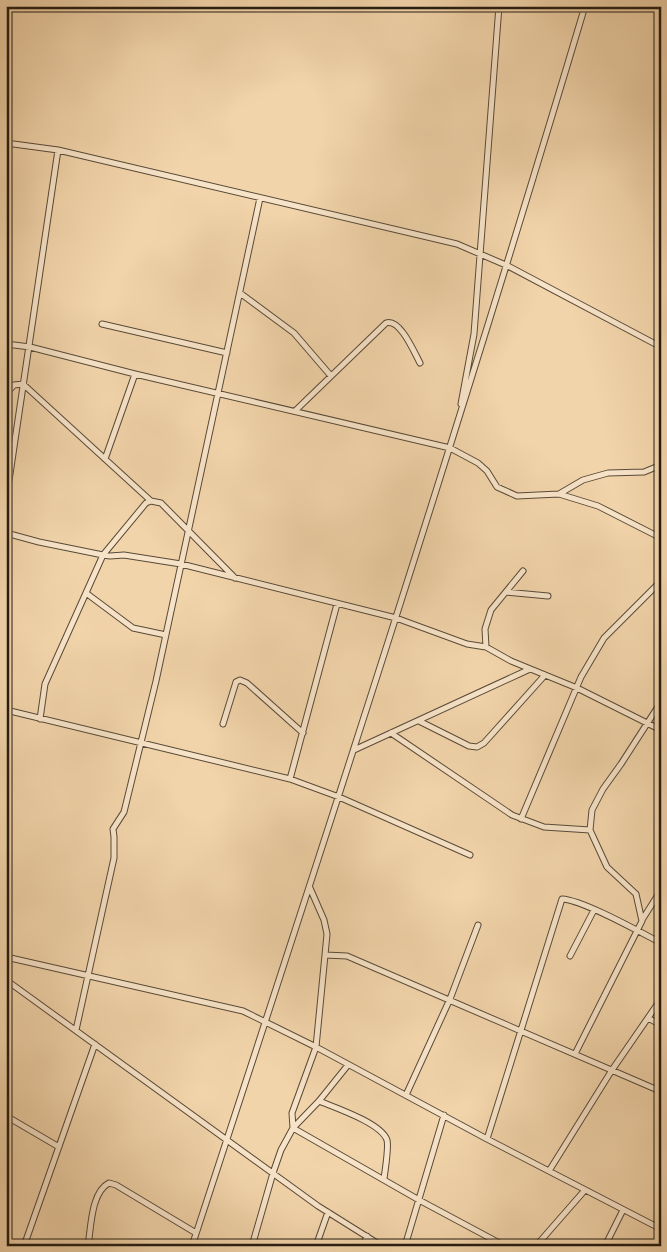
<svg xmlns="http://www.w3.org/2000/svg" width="667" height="1252" viewBox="0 0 667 1252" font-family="'IM FELL DW Pica',serif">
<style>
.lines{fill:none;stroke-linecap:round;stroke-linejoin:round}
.minor-casing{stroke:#584a38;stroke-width:7}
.minor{stroke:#f7e3c8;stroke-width:5}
</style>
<rect width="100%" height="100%" fill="#f2d4aa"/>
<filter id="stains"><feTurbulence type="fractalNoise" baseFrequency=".004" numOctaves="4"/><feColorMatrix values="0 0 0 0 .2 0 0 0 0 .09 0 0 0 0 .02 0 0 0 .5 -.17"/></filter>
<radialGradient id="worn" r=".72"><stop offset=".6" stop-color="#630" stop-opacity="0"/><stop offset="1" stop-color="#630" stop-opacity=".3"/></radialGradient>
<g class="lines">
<defs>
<path id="minor" d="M6,143l52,7 399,94 51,22 153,81
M240,293l54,40 37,43
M102,324l125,29
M6,344l24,3 105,27 315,74 28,15 9,8 10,16 20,9 42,-2 39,12 63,32
M6,394l8,-9 9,-1 128,117
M461,404l13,-70 25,-328
M295,411l91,-88c14,-5 28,29 34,40
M105,459l30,-85
M559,494l24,-14 25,-7 36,-1 17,-7
M6,501l52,-351
M6,533l33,9 64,13 7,1 14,-1 57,9 215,54 71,26 19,3 25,14 66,27 84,42
M506,592l42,4
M86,593l47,35 33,7
M486,647l-1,-18 6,-19 32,-39
M6,710l284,69 49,18 131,58
M40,719l5,-35 58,-129 43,-52 5,-2 10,2 74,75
M419,721l50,25 8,1 7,-4 61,-68
M223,724l13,-42 4,-2 7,3 56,50
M391,733l121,82 32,12 46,3
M354,750l176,-81
M290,779l47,-175
M521,819l60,-142 23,-39 57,-57
M310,888l14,32 3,14 -2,21 -9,92 -24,66 1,15 126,72 86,46
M642,920l19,-30
M325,955l22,1 313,135
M570,956l24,-46
M6,957l237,54 73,36 171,92 174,90
M6,980l312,226 64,40
M648,1018l13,7
M76,1030l38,-172v-21l-1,-8 11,-17 32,-131 104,-483
M575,1054l67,-133 -6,-27 -29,-27 -17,-37 2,-20 11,-21 18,-25 40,-62
M406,1095l44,-96 28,-74
M319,1101c17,7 62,22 68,39 2,8 -2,30 -3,39
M6,1116l53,31
M487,1139l75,-240c21,1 78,33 99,44
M549,1171l63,-101 49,-71
M658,1227l3,-9
M24,1246l71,-202
M88,1246c3,-18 3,-54 21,-63l7,2 80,48
M192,1246c135,-412 269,-824 393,-1240
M252,1246l21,-73 8,-23 12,-22 26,-27 29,-36
M316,1246l12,-34
M363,1246l4,-10
M405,1246l39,-131
M536,1246l49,-56
M605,1246l18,-36"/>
</defs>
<use href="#minor" class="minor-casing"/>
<use href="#minor" class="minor"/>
</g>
<rect width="667" height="1252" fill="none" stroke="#f2d4aa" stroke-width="25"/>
<rect x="8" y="8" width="652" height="1237" fill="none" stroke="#251c12" stroke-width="2.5"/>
<rect x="12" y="12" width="642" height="1227" fill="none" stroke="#251c12"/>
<rect width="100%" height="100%" filter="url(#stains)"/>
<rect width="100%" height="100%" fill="url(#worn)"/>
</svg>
